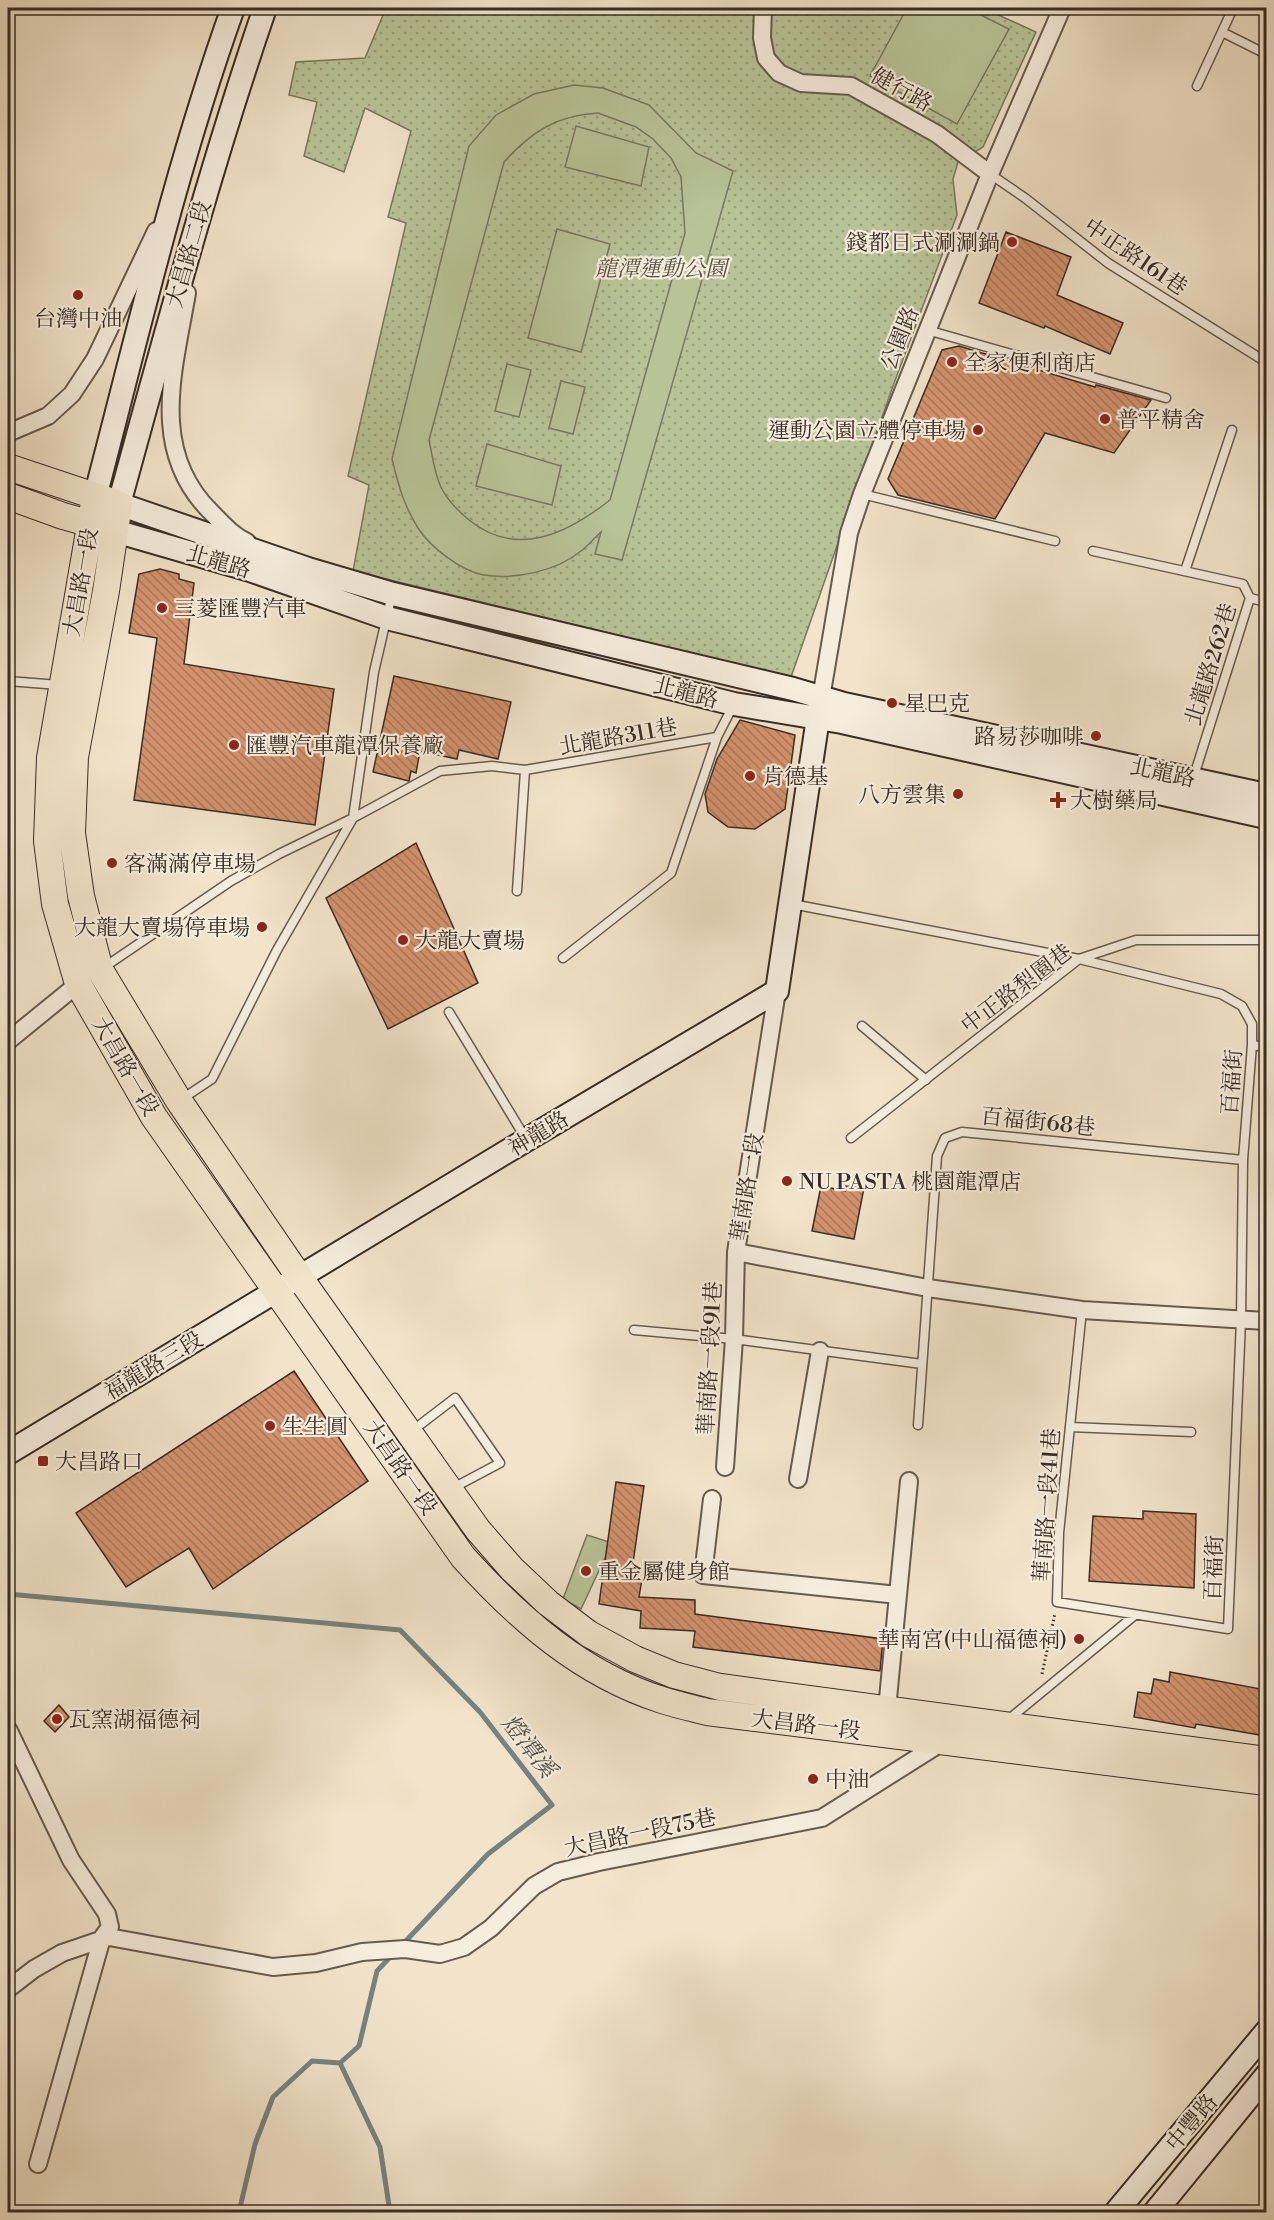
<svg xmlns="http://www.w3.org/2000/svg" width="1274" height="2220" viewBox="0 0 1274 2220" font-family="'Libre Bodoni','Noto Serif TC',serif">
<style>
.park{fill:url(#park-dots);stroke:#78785e;stroke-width:1.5}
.pitch{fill:#b8c498;stroke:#78785e;stroke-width:1.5;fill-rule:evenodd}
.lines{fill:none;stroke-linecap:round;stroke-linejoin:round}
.stream{stroke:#758381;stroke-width:5}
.building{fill:url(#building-back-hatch);stroke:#382d24;stroke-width:1.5}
.lane-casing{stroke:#665b4e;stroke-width:11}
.street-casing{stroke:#665b4e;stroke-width:20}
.secondary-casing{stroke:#382d24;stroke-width:26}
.primary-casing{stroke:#382d24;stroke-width:28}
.path{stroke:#382d24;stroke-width:3;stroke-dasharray:1.5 3;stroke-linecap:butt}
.lane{stroke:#f6eddd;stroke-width:8}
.street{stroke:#f6eddd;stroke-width:16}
.secondary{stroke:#f6eddd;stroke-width:22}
.primary{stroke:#f1e4ca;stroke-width:26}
.poi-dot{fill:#8f2418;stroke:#f6eddd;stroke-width:2}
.labels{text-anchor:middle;stroke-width:4.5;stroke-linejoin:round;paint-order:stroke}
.street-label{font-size:22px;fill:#382d24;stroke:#f6eddd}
.poi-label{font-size:22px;fill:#382d24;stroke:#f6eddd;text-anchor:start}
.park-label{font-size:22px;font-style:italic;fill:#585341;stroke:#f6eddd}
.water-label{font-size:24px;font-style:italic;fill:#52514b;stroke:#f6eddd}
</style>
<defs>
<pattern id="park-dots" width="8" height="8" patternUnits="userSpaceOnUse" patternTransform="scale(1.5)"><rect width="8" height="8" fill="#b8c498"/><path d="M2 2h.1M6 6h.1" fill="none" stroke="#97a07c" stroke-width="1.8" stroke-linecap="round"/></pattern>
<pattern id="building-back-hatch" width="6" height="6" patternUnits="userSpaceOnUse" patternTransform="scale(1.5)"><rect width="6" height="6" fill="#d3926d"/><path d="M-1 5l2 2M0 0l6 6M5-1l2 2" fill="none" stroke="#ac7859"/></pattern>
</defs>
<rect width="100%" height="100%" fill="#f1e4ca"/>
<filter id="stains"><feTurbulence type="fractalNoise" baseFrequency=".00333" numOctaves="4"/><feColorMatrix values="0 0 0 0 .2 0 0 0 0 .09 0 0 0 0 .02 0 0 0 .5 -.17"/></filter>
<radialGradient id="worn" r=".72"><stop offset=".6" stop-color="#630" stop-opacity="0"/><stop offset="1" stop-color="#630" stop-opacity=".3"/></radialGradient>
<path class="park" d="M386,8h597l53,24 -53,115 -25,15 -5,17 4,36 -64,171 -102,291 -438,-106 16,-86 -21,-9 58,-253 -18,-6 23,-86 -46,-23 -21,64 -40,-16 13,-54 -28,-7 7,-33 69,-4z"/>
<path class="pitch" d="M907,8h60l42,21 -52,95 -87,-48z
M574,85l29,3 46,17 47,48 37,18 -111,389 -27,-6 6,-22c-7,6 -13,14 -20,19 -24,20 -66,29 -97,24 -23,-4 -54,-28 -66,-47 -14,-22 -20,-44 -26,-69l77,-313 27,-31 38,-21zM598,113l38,14 17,12 18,19 10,19 4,56 -75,267c-42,33 -93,59 -141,20 -12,-10 -23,-21 -29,-35 -6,-14 -8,-31 -11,-45l75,-278c27,-30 53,-47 94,-49z
M576,126l73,21 -8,39 -76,-19z
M557,229l53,15 -29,108 -53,-14z
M507,364l24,6 -12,47 -24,-6z
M561,381l24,6 -12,47 -24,-6z
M487,444l74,22 -9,39 -76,-19z
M587,1535l25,8 -31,66 -18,-10z"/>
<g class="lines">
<path class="stream" d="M8,1594l392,36 80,82 72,93 -64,49 -86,91
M239,2212l16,-68 18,-47 39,-36 28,2
M390,2212l-10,-65 -40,-84 19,-17 18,-75 16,-17"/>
</g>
<path class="building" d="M1006,232l65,25 -14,38 66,28 -13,31 -65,-28 -1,2 -65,-25z
M959,346l136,41 1,-2 55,15 -37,53 -69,-20 -50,86 -97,-24 -10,-16 54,-129z
M160,569l19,5v5l15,4 -10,81 150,25 -19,136 -181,-25 23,-162 -28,-5 10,-59z
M394,676l117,26 -13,57 -39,-9 -2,9 -37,-8 -4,22 -5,-2 -2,10 -36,-9z
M740,720l55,15 -10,74 -30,20 -27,-2 -20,-15 -3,-18 12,-35z
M416,843l62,140 -90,46 -62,-131z
M821,1186l24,5 1,-5 18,2 -10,51 -42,-8z
M294,1371l74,110 -155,108 -24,-41 -63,39 -50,-74z
M616,1482l28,4 -13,91 11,2 -3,18 56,3v14l188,25 -3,32 -187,-24 2,-16 -55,-3 1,-17 -42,-7z
M1143,1511l53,3 -2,74 -105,-7 4,-65 50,3z
M1170,1672l96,18v46l-70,-12 -1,4 -61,-11 4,-25 13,2 3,-15 15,3z
M59,1705l10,12 -14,15 -11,-11z"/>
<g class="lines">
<defs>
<path id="lane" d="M1222,32l44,22
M1197,86l36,-78
M990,174l35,24 83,65 158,99
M927,330l239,68
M862,494l193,47
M1093,551l150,33 7,14 -57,181
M1185,571l47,-141
M1250,598l16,4
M8,681l51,4
M517,891l8,-121
M792,904l287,55 142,35 21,12 10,18v21l-9,115 -2,160 -13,309 -171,-27 2,-69 23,-223
M563,958l108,-85 46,-136 17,-33
M103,968l128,-87 48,-27 74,-36 87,-47 52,-5 33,4 192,-33
M449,1012l77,127
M862,1026l64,54
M1252,1045l14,2
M182,1099l30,-20 65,-129 76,-132 21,-146 18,-78
M851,1138l228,-179 57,-19h130
M634,1330l100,9 188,25
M918,1425l19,-269 8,-18 17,-6 281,28
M1070,1427l121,5
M412,1431l43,-33 45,65 -47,25
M1008,1720l127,-105"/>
<path id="street" d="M763,8l-1,30 4,20 13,15 22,10 50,3 86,48 53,40
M187,293c-13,77 -39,158 25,220 11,11 21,23 35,29
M8,433l40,-17 24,-22 23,-35 61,-128
M821,698l28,-165 13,-39 128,-320 72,-166
M8,1041l70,-57
M736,1252l192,36 154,22 184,11
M725,1467l9,-128 2,-87 41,-261
M798,1479l22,-128
M712,1499l-9,76 195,20
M887,1709l22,-228
M8,1729l63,131 36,54 3,13 -8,11 -64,226
M8,1989l26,-20 28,-16 47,-16 164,30 43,-4 46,-11 43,-3 35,5 24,-7 27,-19 43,-42 24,-14 41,-10 223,-44 122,-77"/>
<path id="secondary" d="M265,8c-56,163 -100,329 -146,496l189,65 85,25 400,95 51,15 422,91
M95,497c43,-164 81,-330 138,-489
M115,531l135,39 137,48 347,86 108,18 424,95
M8,1453l518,-313 251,-149 44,-293
M1116,2212l150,-180
M1155,2212l111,-136"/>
<path id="primary" d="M8,467l111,37 -13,87 -31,166 -3,76 9,63 19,74 79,131 121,177 178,252 34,39 36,34 41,31 46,25 39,16 46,12 546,73
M8,496l55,20 43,12
M95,497l-45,261 -3,83 8,63 23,80 76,133 309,440c56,62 118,117 199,143 15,5 30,8 45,12l559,70"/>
</defs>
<use href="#lane" class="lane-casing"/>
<use href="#street" class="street-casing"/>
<use href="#secondary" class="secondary-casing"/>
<use href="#primary" class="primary-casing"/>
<path class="path" d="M1042,1674l13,-61"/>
<use href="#lane" class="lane"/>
<use href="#street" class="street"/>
<use href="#secondary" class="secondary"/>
<use href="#primary" class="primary"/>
</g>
<g class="poi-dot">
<circle cx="1012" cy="242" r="6"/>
<circle cx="78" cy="295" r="6"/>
<circle cx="952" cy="362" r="6"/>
<circle cx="1105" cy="419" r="6"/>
<circle cx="978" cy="430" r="6"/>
<circle cx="162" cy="608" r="6"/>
<circle cx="892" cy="703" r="6"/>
<circle cx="1096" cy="736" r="6"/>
<circle cx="234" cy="745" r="6"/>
<circle cx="750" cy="776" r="6"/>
<circle cx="958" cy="794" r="6"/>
<path d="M1055 791h6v6h6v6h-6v6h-6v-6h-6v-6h6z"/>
<circle cx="112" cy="863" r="6"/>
<circle cx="262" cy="927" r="6"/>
<circle cx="403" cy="940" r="6"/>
<circle cx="787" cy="1181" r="6"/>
<circle cx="270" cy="1426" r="6"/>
<rect x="37" y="1455" width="12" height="12" rx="3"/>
<circle cx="586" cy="1571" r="6"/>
<circle cx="1079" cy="1639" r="6"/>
<circle cx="57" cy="1719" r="6"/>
<circle cx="813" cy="1779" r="6"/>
</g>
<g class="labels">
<g class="street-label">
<text transform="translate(902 89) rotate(29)" y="8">健行路</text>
<text transform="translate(188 254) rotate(-74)" y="8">大昌路二段</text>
<text transform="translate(1136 256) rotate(34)" y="8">中正路161巷</text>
<text transform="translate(899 338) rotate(-68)" y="8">公園路</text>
<text transform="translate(219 561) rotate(16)" y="8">北龍路</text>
<text transform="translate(80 582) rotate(-80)" y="8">大昌路一段</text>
<text transform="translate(1210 664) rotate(-73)" y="8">北龍路262巷</text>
<text transform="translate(686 692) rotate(14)" y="8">北龍路</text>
<text transform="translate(618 736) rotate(-10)" y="8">北龍路311巷</text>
<text transform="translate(1163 772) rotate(12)" y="8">北龍路</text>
<text transform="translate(1016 988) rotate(-37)" y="8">中正路梨園巷</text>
<text transform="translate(126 1066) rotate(60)" y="8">大昌路一段</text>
<text transform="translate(1231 1082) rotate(-86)" y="8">百福街</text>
<text transform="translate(1038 1121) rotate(6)" y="8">百福街68巷</text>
<text transform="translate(538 1133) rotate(-31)" y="8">神龍路</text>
<text transform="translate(746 1187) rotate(-81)" y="8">華南路一段</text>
<text transform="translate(709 1358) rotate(-87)" y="8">華南路一段91巷</text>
<text transform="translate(153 1365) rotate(-31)" y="8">福龍路三段</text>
<text transform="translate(401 1467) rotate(55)" y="8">大昌路一段</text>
<text transform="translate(1046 1505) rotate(-86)" y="8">華南路一段41巷</text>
<text transform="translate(1213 1568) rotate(-88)" y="8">百福街</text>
<text transform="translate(806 1724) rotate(7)" y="8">大昌路一段</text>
<text transform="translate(640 1832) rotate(-12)" y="8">大昌路一段75巷</text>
<text transform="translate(1191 2122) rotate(-50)" y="8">中豐路</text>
</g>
<g class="poi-label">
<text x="1000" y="250" text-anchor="end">錢都日式涮涮鍋</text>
<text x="78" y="326" text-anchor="middle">台灣中油</text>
<text x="964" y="370">全家便利商店</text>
<text x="1117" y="427">普平精舍</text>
<text x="966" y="438" text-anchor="end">運動公園立體停車場</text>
<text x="174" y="616">三菱匯豐汽車</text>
<text x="904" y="711">星巴克</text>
<text x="1084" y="744" text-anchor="end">路易莎咖啡</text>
<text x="246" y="753">匯豐汽車龍潭保養廠</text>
<text x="762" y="784">肯德基</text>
<text x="946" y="802" text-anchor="end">八方雲集</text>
<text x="1070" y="808">大樹藥局</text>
<text x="124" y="871">客滿滿停車場</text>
<text x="250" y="935" text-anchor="end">大龍大賣場停車場</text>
<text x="415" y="948">大龍大賣場</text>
<text x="799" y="1189">NU PASTA 桃園龍潭店</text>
<text x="282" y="1434">生生圓</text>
<text x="55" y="1469">大昌路口</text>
<text x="598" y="1579">重金屬健身館</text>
<text x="1067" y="1647" text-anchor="end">華南宮(中山福德祠)</text>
<text x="69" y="1727">瓦窯湖福德祠</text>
<text x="825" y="1787">中油</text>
</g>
<g class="park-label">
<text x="661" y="276">龍潭運動公園</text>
</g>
<g class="water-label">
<text transform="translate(529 1746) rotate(52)" y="8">燈潭溪</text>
</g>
</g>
<rect width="1274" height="2220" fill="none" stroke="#f1e4ca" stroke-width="30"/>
<rect x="9" y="9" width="1256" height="2202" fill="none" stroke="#382d24" stroke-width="3"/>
<rect x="15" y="15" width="1244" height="2190" fill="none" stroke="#382d24" stroke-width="1.5"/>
<rect width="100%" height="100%" filter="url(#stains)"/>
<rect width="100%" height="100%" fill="url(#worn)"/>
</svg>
